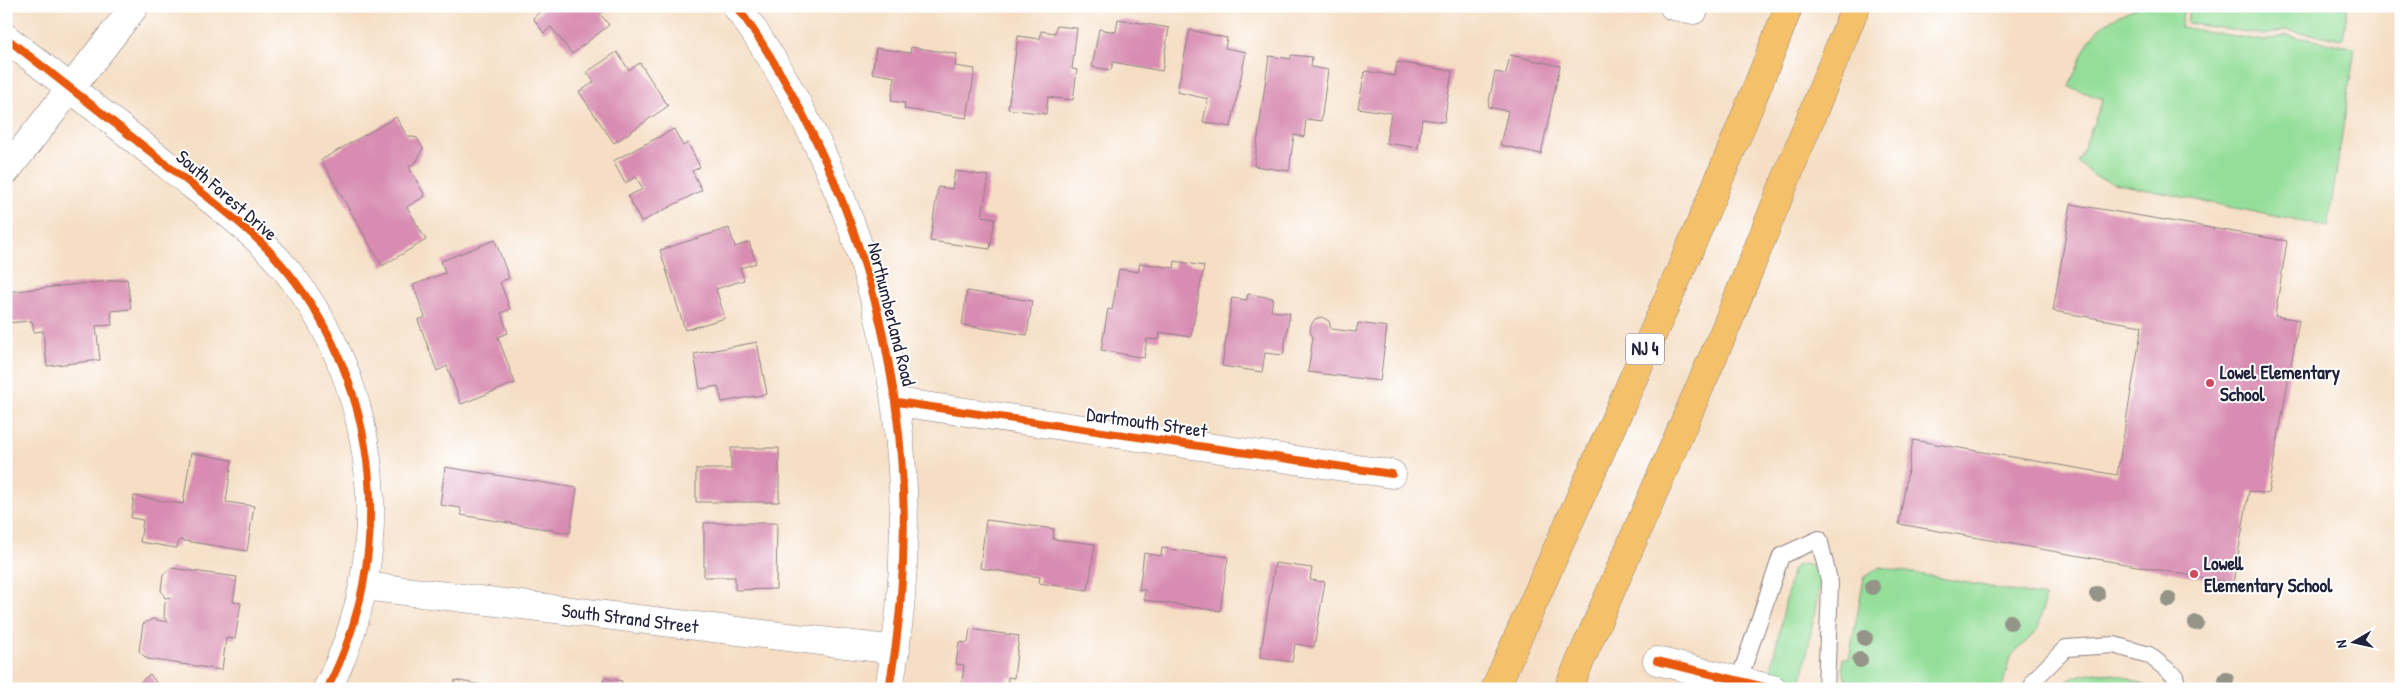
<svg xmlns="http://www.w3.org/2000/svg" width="2407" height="695" viewBox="0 0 2407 695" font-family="'Patrick Hand',sans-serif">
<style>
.green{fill:#94de99;stroke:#5b806a}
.building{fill:#d88cb1}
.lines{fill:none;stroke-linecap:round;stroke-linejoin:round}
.service-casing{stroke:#8c8080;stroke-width:18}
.minor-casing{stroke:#8c8080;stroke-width:29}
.trunk-casing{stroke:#8c8080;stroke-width:29}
.service{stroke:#fff;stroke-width:16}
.minor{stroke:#fff;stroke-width:28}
.trunk{stroke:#f4c16a;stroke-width:28}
.cycleway-casing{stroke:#fff;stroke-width:11}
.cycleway{stroke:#e8590c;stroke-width:8}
.tree{fill:#949588}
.poi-dot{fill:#d1495b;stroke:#fff;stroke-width:2}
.labels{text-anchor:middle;stroke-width:4;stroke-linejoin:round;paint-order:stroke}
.shield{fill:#fff;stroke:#646476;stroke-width:1}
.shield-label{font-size:18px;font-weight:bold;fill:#22223b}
.street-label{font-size:19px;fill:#22223b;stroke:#fff}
.poi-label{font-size:19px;font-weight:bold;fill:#22223b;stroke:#fff;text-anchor:start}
</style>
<rect width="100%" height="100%" fill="#fff"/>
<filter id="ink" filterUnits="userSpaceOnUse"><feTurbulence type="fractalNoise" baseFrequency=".02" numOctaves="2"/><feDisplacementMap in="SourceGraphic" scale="10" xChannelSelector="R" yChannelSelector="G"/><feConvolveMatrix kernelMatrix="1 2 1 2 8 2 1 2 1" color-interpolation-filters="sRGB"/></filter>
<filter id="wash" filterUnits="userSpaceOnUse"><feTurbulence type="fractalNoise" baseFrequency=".0096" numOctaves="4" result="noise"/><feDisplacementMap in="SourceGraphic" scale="20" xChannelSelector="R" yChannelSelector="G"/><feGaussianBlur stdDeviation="1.12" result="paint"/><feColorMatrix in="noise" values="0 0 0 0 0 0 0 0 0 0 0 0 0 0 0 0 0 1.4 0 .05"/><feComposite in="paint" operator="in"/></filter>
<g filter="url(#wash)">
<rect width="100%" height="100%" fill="#f5dec4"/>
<path class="green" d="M2140,6h44l-3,21 83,14 22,-6 69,13 -27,179 -214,-44 -18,-6 -18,-14 25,-64 -34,-12c20,-48 19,-60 71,-81z
M2189,6h159l-5,33 -58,-9 -20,5 -78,-12z
M1805,564l12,4 4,9 -18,99c-4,12 -11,13 -22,13l-11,-12v-3l22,-102 4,-6z
M1880,567l165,30 -7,33 -25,24 -5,9 -6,26h-153l-7,-21 1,-10 6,1 15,-81z
M2096,672l24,3 34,14h-93c7,-13 22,-15 35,-17z"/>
<g id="blocks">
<path class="building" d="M547,6h59l2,2 -8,6 9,11 -37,29 -21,-27 -7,6 -11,-15z
M1118,19l51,9 -7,43 -49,-9 -2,8 -19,-3 7,-38 17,3z
M1056,26l21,2 -5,41 5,1 -4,30 -25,-3 -2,17 -38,-5 10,-73 22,3 1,-8 14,2z
M1190,30l37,8 -2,10 21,4 -15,75 -28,-5 5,-23 -31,-7z
M911,47l46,7 -2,12 20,3 -8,49 -63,-9 1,-6 -14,-2 4,-24 -23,-4 4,-25 34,5z
M617,52l12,18 11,-7 28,43 -54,37 -35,-51 15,-10 -7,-10z
M1291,55l21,2 -1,10 17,3 -7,51 -15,-2 -2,18 -10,-2 -5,36 -35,-5 15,-110 22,3z
M1510,55l50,11 -19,88 -41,-9 8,-34 -20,-4 7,-35 11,2z
M1397,62l55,9 -8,51 -22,-3 -4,29 -32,-5 5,-30 -33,-5 7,-37 30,5z
M396,117l11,19 10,2 6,10 -6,13 -8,6 16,29 -18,11 19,33 -44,26 -61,-106z
M674,129l9,17 5,-3 12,24 -8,4 10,19 -61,32 -13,-26 15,-7 -7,-12 -11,6 -12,-22z
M955,171l34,5 -7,40 13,2 -5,31 -60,-8 8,-54 14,2z
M2071,204l216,37 -12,75 24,4 -31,174 -19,-3 -16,92 -334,-59 14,-84 204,35 25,-149 -89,-15z
M729,228l6,19 14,-5 7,21 -16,5 4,12 -28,9 9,29 -40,12 -25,-80z
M495,240l14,38 -9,4 10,27 -9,4 7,20 -10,4 17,46 -54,21 -14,-38 -10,5 -19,-51 7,-3 -12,-32 32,-12 -4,-12z
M1175,261l29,5 -13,71 -31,-5 -1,8 -12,-1 -3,19 -43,-8 7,-41 4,1 7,-41 19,3 2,-9 34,5z
M127,279l4,30 -20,2 1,14 -16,1 4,34 -53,6 -4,-35 -9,1 -2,-11 -26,2v-31z
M967,291l65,10 -5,34 -65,-10z
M1248,294l25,4 -2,13 19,2 -7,42 -18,-2 -3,19 -40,-6 10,-68 15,2z
M1322,317l7,4 2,8 25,3 2,-9 29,4 -7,54 -72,-9 5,-35 -3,-5 1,-7 4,-6z
M757,342l10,52 -45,8 -4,-16 -18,3 -6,-35z
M731,448h48v54h-83v-33h35z
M191,453l41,7 -6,42 28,4 -7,45 -68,-11 -2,8 -37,-6 3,-22 -12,-2 3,-22 49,8z
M445,467l132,21 -7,45 -109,-18v-7l-21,-3z
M986,520l68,9 -1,10 42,5 -7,46 -49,-7 1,-6 -60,-9z
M704,523h73l-1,66 -41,1v-13h-31z
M1162,548l66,9 -8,54 -76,-11 1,-10h-6l5,-37 17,3z
M1275,563l37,5 -2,12 15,2 -11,65 -19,-3 -3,18 -32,-5z
M171,568l66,9 -4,25 8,1 -6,36 -9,-1 -4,32 -75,-11 -8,-8 4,-27 9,-5 16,3 -4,-5 1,-14 6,-6 -6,1 -4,-8 2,-16z
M970,629l49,7 -5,42 -6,-1 -1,12h-46l3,-24 -8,-1 3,-22 9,1z
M150,674l11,15h-29z
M604,678l18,3 -2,8h-18z
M455,680l42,8v1h-43z"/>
</g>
</g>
<g filter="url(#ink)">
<use href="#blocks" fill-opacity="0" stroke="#8c8080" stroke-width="1"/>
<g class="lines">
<defs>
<path id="service" d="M1739,680l42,-124 38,-17 11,45 -4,105
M2032,689l2,-9 32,-32 48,-3 35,10 26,21 3,13"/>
<path id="minor" d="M736,6c32,42 58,89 81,137 81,170 106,360 72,546
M1673,6l21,4
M6,38c56,43 111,87 166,131 40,32 83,62 115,102 95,117 109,285 40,418
M6,171l129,-165
M897,402l495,72
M364,586l532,64
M1657,661l116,28"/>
<path id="trunk" d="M1495,689c100,-227 205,-452 294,-683
M1568,689l158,-362 130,-321"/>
</defs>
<use href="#service" class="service-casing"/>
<use href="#minor" class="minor-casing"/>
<use href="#trunk" class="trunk-casing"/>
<use href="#service" class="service"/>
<use href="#minor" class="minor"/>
<use href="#trunk" class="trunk"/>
<defs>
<path id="cycleway" d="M736,6c32,42 58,89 81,137 81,170 106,360 72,546
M6,38c56,43 111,87 166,131 40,32 83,62 115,102 95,117 109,285 40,418
M897,402l495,72
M1657,661l116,28"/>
</defs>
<use href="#cycleway" class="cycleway-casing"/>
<use href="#cycleway" class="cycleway"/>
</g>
<g class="tree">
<circle cx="1872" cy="587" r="8"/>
<circle cx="2097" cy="594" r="8"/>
<circle cx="2169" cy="600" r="8"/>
<circle cx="2010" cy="622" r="8"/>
<circle cx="2196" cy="623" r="8"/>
<circle cx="1865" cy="638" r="8"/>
<circle cx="1860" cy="660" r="8"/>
<circle cx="2226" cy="680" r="8"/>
</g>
</g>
<g class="poi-dot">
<circle cx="2210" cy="383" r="5"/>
<circle cx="2194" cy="574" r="5"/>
</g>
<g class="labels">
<rect class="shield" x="1626" y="333.5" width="38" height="31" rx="4"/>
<g class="shield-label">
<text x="1645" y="355">NJ 4</text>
</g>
<g class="street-label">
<text transform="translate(227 195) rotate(41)" y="7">South Forest Drive</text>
<text transform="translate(892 314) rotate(76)" y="7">Northumberland Road</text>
<text transform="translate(1147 422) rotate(8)" y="7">Dartmouth Street</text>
<text transform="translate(630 618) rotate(7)" y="7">South Strand Street</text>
</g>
<g class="poi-label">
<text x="2220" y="379">Lowel Elementary<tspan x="2220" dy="22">School</tspan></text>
<text x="2204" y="570">Lowell<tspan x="2204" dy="22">Elementary School</tspan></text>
</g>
</g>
<rect width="2407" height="695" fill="none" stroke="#fff" stroke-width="25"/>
<g transform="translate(2354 642) rotate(261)" stroke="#ffffff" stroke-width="4" paint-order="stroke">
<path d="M0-4L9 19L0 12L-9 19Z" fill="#22223b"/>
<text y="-8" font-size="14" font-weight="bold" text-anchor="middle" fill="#22223b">N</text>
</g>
</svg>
